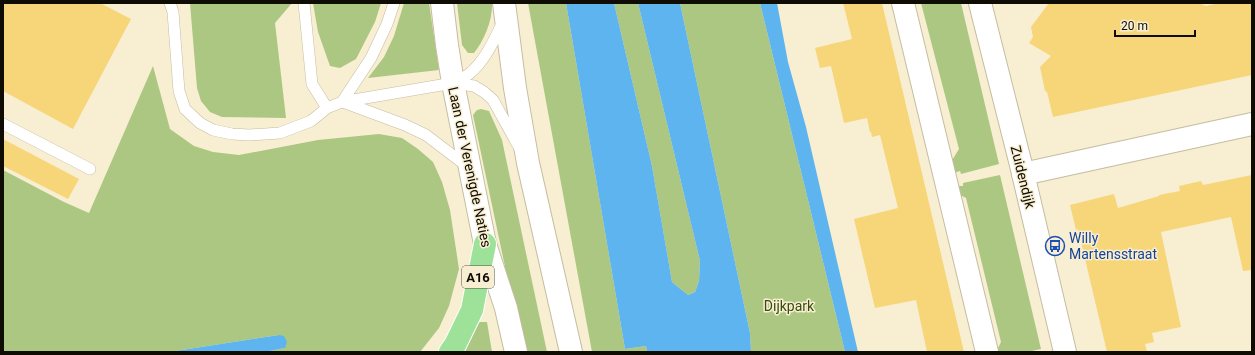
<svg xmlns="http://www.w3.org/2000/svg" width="1255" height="355" viewBox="0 0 1255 355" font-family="Roboto,sans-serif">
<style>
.green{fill:#acc782}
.water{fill:#5eb4ee}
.building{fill:#f6d679}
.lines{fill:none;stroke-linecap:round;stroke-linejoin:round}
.service-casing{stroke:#c5bca1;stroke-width:12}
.minor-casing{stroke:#c5bca1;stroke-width:24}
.tertiary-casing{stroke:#c5bca1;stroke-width:24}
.secondary-casing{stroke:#c5bca1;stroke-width:24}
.motorway-casing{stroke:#fff;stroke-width:24}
.service{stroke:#fff;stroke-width:11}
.minor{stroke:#fff;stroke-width:22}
.tertiary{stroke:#fff;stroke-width:22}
.secondary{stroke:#fff;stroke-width:22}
.motorway{stroke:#9ee29a;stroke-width:22}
.labels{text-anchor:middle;stroke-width:3;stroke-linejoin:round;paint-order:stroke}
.shield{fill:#f8eed2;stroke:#555042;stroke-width:1}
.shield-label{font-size:13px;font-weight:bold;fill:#0f0c04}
.street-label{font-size:14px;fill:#0f0c04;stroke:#f8eed2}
.transit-label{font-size:14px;fill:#164399;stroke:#f8eed2;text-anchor:start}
.park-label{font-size:14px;fill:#374b0c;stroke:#f8eed2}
</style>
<rect width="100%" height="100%" fill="#f8eed2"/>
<path class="green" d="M190,3h102l-17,20 11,95 -64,-1 -12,-5 -9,-11 -4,-13z
M313,3h68l-6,19 -19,37 -16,9 -10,-2 -12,-34z
M404,3h25l10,67 -71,8 16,-21 10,-21z
M457,3h35c1,16 -8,38 -18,50h-6l-6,-8z
M528,3h38l59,346 21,-3 1,6h-55z
M614,3h24l62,258 -1,20 -4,11 -7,3 -16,-13 -20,-116z
M680,3h80l85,349h-94l-1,-19z
M921,3h40l38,161 -38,10 -1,-3 -6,2 -3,-11 8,-13z
M153,66l17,63 24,17 19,6 26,3 79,-15 61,-6 23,4 16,11 15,13 9,20 8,28 9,59 -10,37 -10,22 -19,24h-155l20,-4 -6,-13 -110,17h-166v-182l61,32 25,11z
M481,109l8,2 13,29 45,212h-24l-50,-237 4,-5z
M1000,175l41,174 -14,3h-31l5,-10 -35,-144 -8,-4 -1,-8h6v-3z
M478,322h9l5,30h-34z"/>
<path class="water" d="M566,3h48l38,163 20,116 16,13 7,-3 4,-11 1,-20 -62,-258h42l70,330 1,19h-104l-1,-6 -21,3z
M760,3h17l11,59 18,65 52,225h-13z
M279,335l5,1 3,6 -2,6 -20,4h-96z"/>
<path class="building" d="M3,3h97l31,16 -58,110 -70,-38z
M843,3h39l82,349h-37l-11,-52 -41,8 -21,-89 44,-11 -18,-73 -8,2 -1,-5h-1l-3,-14 -23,5 -13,-57 -11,2 -5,-20 37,-9z
M1049,3h150l7,3 13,-3h33v72l-199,42 -6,-25 -2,-1 -5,-24 11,-11 -22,-13 4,-6 -2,-10z
M3,139l76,40 -11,20 -65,-33z
M1252,175v95l-9,1 -12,-54 -70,15 20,95 -29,6 2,9 -9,2 2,8h-40l-29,-123 -2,1 -6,-25 44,-11 4,14 41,-12v-1l21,-4 -1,-5 22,-5 2,4z"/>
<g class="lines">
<defs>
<path id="service" d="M170,3l3,9 6,79 6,18 15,14 13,7 19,4 17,1 31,-2 31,-12 16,-13 15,-6 111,-19 21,3 10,6 9,8 26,47
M304,3l8,81 15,24
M453,83c5,-3 11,-5 16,-9 16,-13 25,-34 34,-52
M342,102l29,-44 16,-34 7,-21
M343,102l62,23 21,10 42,32
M3,124l87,45"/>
<path id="minor" d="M903,3l84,349
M1023,174l229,-50"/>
<path id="tertiary" d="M980,3l41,162 44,187"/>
<path id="secondary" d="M442,3l5,42 6,38 32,161 21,64 10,44
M504,3l11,85 13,75 43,189"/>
<path id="motorway" d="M450,352l5,-7 17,-35 13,-66"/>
</defs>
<use href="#service" class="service-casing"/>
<use href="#minor" class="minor-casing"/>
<use href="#tertiary" class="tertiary-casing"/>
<use href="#secondary" class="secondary-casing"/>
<use href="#motorway" class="motorway-casing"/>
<use href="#service" class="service"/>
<use href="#minor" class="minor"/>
<use href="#tertiary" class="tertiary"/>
<use href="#secondary" class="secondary"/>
<use href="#motorway" class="motorway"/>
</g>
<defs>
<symbol id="bus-ring" viewBox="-11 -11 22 22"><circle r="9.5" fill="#f8eed2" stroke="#1a4fb4" stroke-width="1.5"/><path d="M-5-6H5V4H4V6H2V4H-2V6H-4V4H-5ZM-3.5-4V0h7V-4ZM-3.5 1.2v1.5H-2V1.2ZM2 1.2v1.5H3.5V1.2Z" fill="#1a4fb4"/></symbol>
</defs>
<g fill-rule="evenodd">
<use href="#bus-ring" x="1044" y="235" width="22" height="22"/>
</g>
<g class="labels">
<rect class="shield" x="462" y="266" width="32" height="22" rx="3"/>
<g class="shield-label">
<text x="478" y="282">A16</text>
</g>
<g class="street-label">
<text transform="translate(470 167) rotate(78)" y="5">Laan der Verenigde Naties</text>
<text transform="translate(1023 177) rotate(76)" y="5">Zuidendijk</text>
</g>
<g class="transit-label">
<text x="1069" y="243">Willy<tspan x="1069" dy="16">Martensstraat</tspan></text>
</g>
<g class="park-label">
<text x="789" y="311">Dijkpark</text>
</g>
</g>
<rect width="1255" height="355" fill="none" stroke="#0f0c04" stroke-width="8"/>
<path d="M1115 30v6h80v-6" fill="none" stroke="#0f0c04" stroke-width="2"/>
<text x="1121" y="30" font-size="12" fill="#0f0c04" stroke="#f8eed2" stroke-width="3" paint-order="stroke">20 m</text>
</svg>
